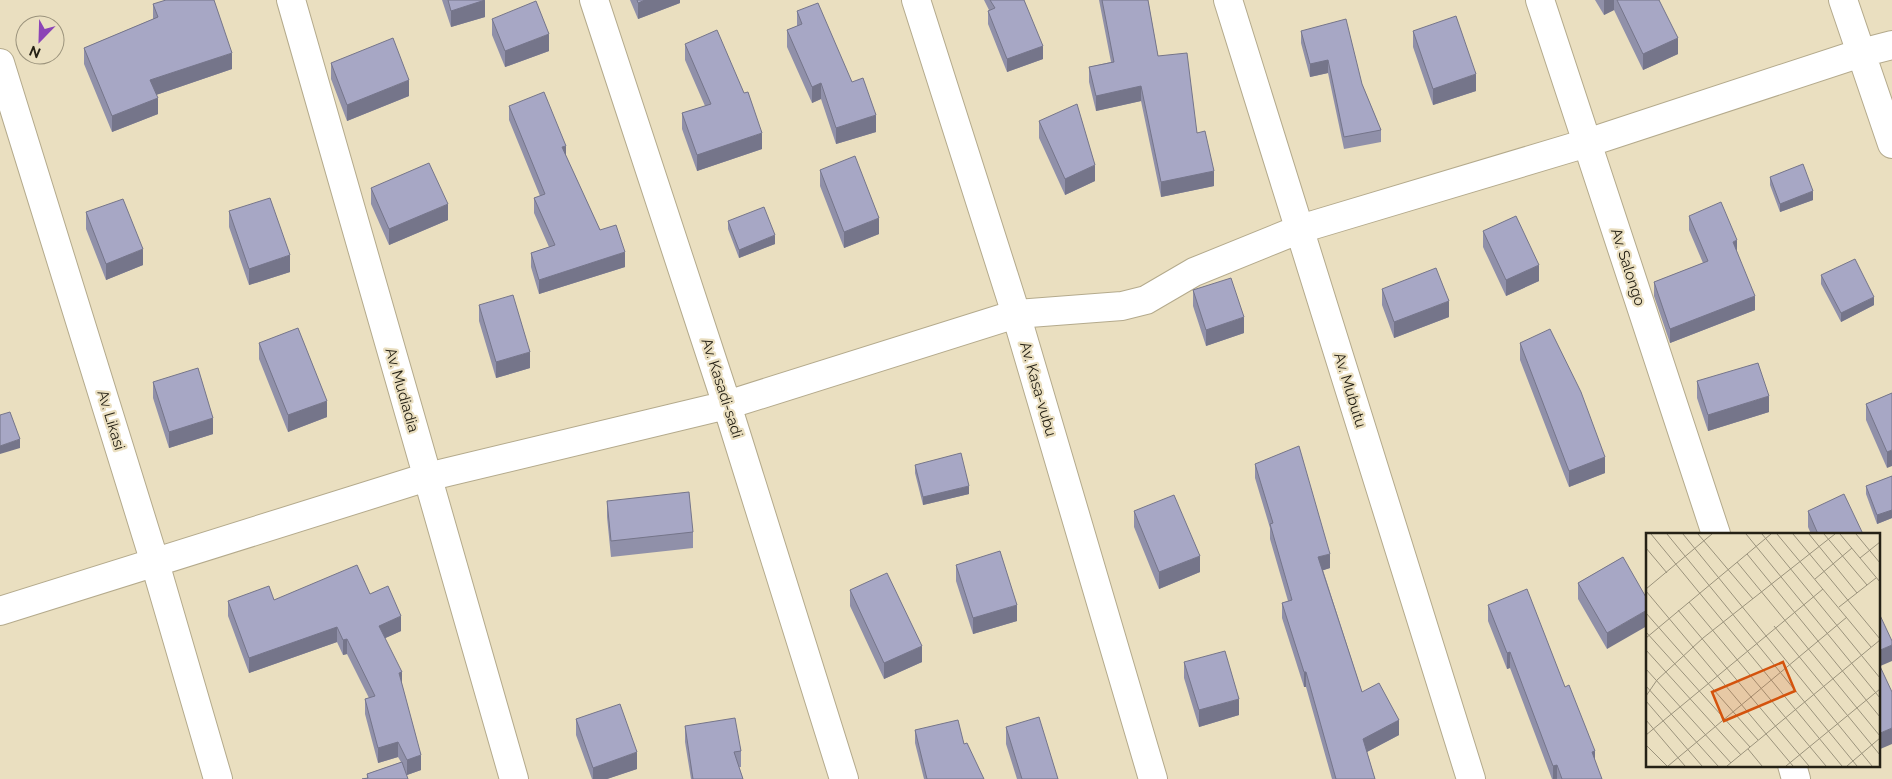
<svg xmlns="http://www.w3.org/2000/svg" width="1892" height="779" viewBox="0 0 1892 779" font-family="Raleway,sans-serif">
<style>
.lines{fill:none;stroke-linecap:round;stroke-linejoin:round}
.minor-casing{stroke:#b4aa8c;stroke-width:30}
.minor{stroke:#fff;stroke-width:28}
.wall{fill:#9090a9}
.shaded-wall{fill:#75758a}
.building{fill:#a7a7c5;stroke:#75758a}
.labels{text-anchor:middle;stroke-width:4.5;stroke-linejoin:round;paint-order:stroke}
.street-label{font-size:15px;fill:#252115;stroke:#eadfc0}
.inset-road{fill:none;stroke:#9b937c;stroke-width:1}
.view{fill:#d4530d;fill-opacity:0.15;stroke:#d4530d;stroke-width:2.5}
.inset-edge{fill:none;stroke:#252115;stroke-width:2.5}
</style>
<rect width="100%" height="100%" fill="#eadfc0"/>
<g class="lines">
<defs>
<path id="minor" d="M291,0l223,779
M594,0l133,405 117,374
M916,0l100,314 137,465
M1228,0l243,779
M1540,0l176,534
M1843,0l49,144
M0,63l155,500 63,216
M0,611l427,-134 300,-72 289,-91 106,-8 24,-6 48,-28 106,-43 287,-86 274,-90 31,-8
M1792,765l4,14"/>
</defs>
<use href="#minor" class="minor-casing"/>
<use href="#minor" class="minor"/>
</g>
<path class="wall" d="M442,0h42l1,17 -34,10z
M630,0h50v3l-42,16z
M984,0h40l19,59 -36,13 -19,-48v-13l1,-1z
M1099,0h49l10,56 39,77 17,53 -53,11 -20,-96 -45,10 -7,-29v-15l22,-5z
M1595,0h64l19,54 -35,16 -29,-60 -10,5z
M153,4l79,65 -76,26 2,19 -46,18 -28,-68v-16l69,-29z
M797,11l55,71 24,50 -40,12 -15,-45 -9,4 -25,-56v-17l10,-4z
M492,19l57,32 -44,16 -13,-32z
M1301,31l61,53 19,46v12l-37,7 -16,-76 -18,4 -9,-34z
M1413,31l63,60 -43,14 -20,-58z
M685,44l77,105 -65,22 -15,-42v-16l23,-7 -20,-46z
M331,63l78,33 -62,25 -16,-42z
M509,106l57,50 34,74 25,37 -86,27 -8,-27v-14l18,-6 -15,-34v-15l6,-2 -31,-76z
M1039,121l56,60 -30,14 -26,-57z
M820,170l59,64 -35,14 -24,-62z
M1770,177l43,23 -33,12 -10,-27z
M371,188l77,32 -59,25 -18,-41z
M229,211l61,61 -41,13 -20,-58z
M86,212l57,53 -37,15 -20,-51z
M1689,216l48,36 18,58 -85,33 -16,-47v-14l49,-19 -14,-33z
M728,221l47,23 -36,14 -11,-29z
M1483,231l56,50 -33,15 -23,-49z
M1821,275l53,30 -33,17 -20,-38z
M1382,289l67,28 -55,21 -12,-33z
M1193,290l51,43 -38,13 -13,-40z
M479,305l51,63 -34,10 -17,-57z
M259,343l68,74 -39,15 -29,-73z
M1520,343l85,130 -36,14 -49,-127z
M1697,381l72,31 -61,19 -11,-33z
M153,382l60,52 -44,14 -16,-50z
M1892,393l-5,75 -21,-48v-16z
M1255,464l75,104 -7,2 39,122 37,43 -32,17 8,27h-43l-26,-92h-2l-22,-69v-15l6,-2 -18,-62v-11l-15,-50z
M915,465l54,29 -46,11 -8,-32z
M1892,476v42l-15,6 -11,-30v-8z
M607,501l86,31v16l-82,9 -4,-40z
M1134,511l66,61 -41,17 -25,-62z
M1808,511l55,23h-52l-3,-7z
M1623,557l-16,92 -29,-50v-16z
M956,565l61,56 -44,13 -17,-53z
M850,590l72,72 -38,17 -34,-73z
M370,594l31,37 -16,7 17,47 19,85 -14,5 -40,3v-4l34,-12 -3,-5 -20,6 -13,-49v-15l4,-1 -22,-44 -4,1 -6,-13 -88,31 -21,-57v-15l46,-1z
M1488,605l77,82 37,92h-50l-42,-111 -3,1 -19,-48z
M1184,662l55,53 -40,12 -15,-49z
M576,719l61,50 -30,10h-15l-16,-44z
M685,726l56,25v16h-2l4,12h-52l-6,-37z
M1006,727l52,52h-41l-11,-35z
M915,730l49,14 20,35h-60l-9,-36z"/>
<path class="shaded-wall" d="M485,0v17l-34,10v-16z
M645,0h35v3l-42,16v-16z
M1604,0h10v10l-10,5z
M549,34v17l-44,16v-16z
M1678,38v16l-35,16v-16z
M1043,46v13l-36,13v-13z
M232,53v16l-82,28v-17z
M1328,60v13l-18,4v-13z
M1476,74v17l-43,14v-16z
M409,80v16l-62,25v-16z
M821,83v16l-9,4v-16z
M1141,86v15l-45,10v-15z
M158,98v16l-46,18v-16z
M876,115v17l-40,12v-16z
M762,133v16l-65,22v-16z
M566,146v15l-4,-14z
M1095,165v16l-30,14v-16z
M1214,171v15l-53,11v-15z
M1813,191v9l-33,12v-8z
M448,204v16l-59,25v-16z
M879,218v16l-35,14v-16z
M775,235v9l-36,14v-8z
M1737,240v15l-4,-13z
M143,249v16l-37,15v-16z
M625,252v15l-86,27v-14z
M290,255v17l-41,13v-16z
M1539,265v16l-33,15v-16z
M1755,296v14l-85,33v-14z
M1874,297v8l-33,17v-9z
M1449,301v16l-55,21v-16z
M1244,317v16l-38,13v-16z
M530,352v16l-34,10v-16z
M1769,396v16l-61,19v-16z
M327,401v16l-39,15v-17z
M213,418v16l-44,14v-16z
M20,439v9l-20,6v-8z
M1892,450v16l-5,2v-16z
M1605,457v16l-36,14v-16z
M969,486v8l-46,11v-8z
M1892,510v8l-15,6v-9z
M1330,554v14l-12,4v-15z
M1200,556v16l-41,17v-17z
M1017,605v16l-44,13v-16z
M1647,610v16l-40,23v-16z
M401,616v15l-22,10v-15z
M337,627v15l-88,31v-15z
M347,639v15l-4,1v-15z
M1892,645v16l-14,6v-16z
M922,646v16l-38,17v-16z
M1510,652v16l-3,1v-16z
M402,672v15l-3,-14z
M1304,672h2v15h-2z
M1239,699v16l-40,12v-17z
M1399,720v15l-36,19v-15z
M1892,728v16l-14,6v-16z
M398,742v15l-20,6v-15z
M1595,751v16l-3,-15z
M637,752v17l-30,10h-14v-11z
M421,755v15l-14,5v-15z
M1557,765v14h-4v-13z"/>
<path class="building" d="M166,0h48l18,53 -82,27 8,18 -46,18 -28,-68 74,-31 -5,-13z
M448,0h37l-34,11z
M637,0h8l-7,3z
M990,0h34l19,46 -36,13 -19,-48 7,-3z
M1102,0h46l10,56 29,-3 10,80 8,-2 9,40 -53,11 -20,-96 -45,10 -7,-29 25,-5z
M1617,0h42l19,38 -35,16z
M536,1l13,33 -44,17 -13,-32z
M818,3l34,79 11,-4 13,37 -40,13 -15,-45 -9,4 -25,-57 15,-6 -5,-13z
M1456,16l20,58 -43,15 -20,-58z
M1346,19l16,65 19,46 -37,7 -16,-77 -18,4 -9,-33z
M717,30l27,63 4,-1 14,41 -65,22 -15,-42 29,-9 -26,-60z
M393,38l16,42 -62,25 -16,-42z
M544,92l22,54 -4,1 38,83 16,-5 9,27 -86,28 -8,-27 24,-8 -21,-47 11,-4 -36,-88z
M1077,104l18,61 -30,14 -26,-58z
M855,156l24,62 -35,14 -24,-62z
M429,163l19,41 -59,25 -18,-41z
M1803,164l10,27 -33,13 -10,-27z
M270,198l20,57 -41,14 -20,-58z
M123,199l20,50 -37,15 -20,-52z
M1721,202l16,38 -4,2 22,54 -85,33 -16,-47 54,-21 -19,-45z
M764,207l11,28 -36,15 -11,-29z
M1516,216l23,49 -33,15 -23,-49z
M1855,259l19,38 -33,16 -20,-38z
M1436,268l13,33 -55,21 -12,-33z
M1231,278l13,39 -38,13 -13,-40z
M513,295l17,57 -34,10 -17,-57z
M298,328l29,73 -39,14 -29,-72z
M1550,329l31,63 24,65 -36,14 -49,-128z
M1758,363l11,33 -61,19 -11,-34z
M198,368l15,50 -44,14 -16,-50z
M1892,393v57l-5,2 -21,-48z
M10,412l10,27 -20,7v-31z
M1299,446l31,108 -12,3 44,135 17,-9 20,37 -36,19 12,40h-39l-30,-107h-2l-22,-69 10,-3 -22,-76 3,-1 -18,-59z
M961,453l8,33 -46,11 -8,-32z
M1892,476v34l-15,5 -11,-29z
M689,492l4,40 -82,9 -4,-40z
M1844,494l19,40h-45l-10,-23z
M1174,495l26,61 -41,16 -25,-61z
M1000,551l17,54 -44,13 -17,-53z
M1623,557l24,42v11l-40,23 -29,-50z
M357,565l13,29 18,-8 13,30 -22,10 23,46 -3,1 22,82 -14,5 -9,-18 -20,6 -13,-49 10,-3 -28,-57 -4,1 -6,-13 -88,31 -21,-57 41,-15 5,14z
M887,573l35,73 -38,17 -34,-73z
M1527,589l38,98 4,-2 26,66 -3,1 10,27h-40l-5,-14 -4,1 -43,-114 -3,1 -19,-48z
M1878,611l14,30v4l-14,6z
M1225,651l14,48 -40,11 -15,-48z
M1878,662l14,30v36l-14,6z
M620,704l17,48 -44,16 -17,-49z
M1039,717l19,62h-36l-16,-52z
M735,718l6,33 -7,1 9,27h-50l-8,-53z
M958,720l6,24 3,-1 17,36h-57l-12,-49z
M402,762l6,17h-46l6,-1 -1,-4z"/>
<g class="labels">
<g class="street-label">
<text transform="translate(1628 267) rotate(72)" y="5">Av. Salongo</text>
<text transform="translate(722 388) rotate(72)" y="5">Av. Kasadi-sadi</text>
<text transform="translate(1038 389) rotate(74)" y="5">Av. Kasa-vubu</text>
<text transform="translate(402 390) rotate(74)" y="5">Av. Mudiadia</text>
<text transform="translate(1350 390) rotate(73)" y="5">Av. Mubutu</text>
<text transform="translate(111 420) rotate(73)" y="5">Av. Likasi</text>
</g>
</g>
<g transform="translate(1646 533)">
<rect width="234" height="234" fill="#eadfc0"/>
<path class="inset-road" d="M5,1l191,232M21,1l190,232M37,1l189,232M52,1l55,65M100,1l134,164M116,1l118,144M131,1l94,113M147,1l87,105M163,1l48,59M178,1l43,51M194,1l40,48M210,1l24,29M0,15l21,25M101,21l133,163M214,25l20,-16M91,29l143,174M169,46l37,-31M0,56l66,-55M0,58l147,175M43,69l137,164M193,74l37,-29M32,77l131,156M0,80l112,127M128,93l106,129M0,99l104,115M0,105l125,-104M0,117l95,105M0,136l85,94M0,153l72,80M0,163l11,-16 46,-42 132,-104M0,168l56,65M0,187l39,46M0,202l177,-146M0,212l21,21M102,216l14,17M22,233l179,-149M81,233l153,-126M140,233l94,-77M201,233l33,-28"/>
<path class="view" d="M137,129l12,29 -71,30 -12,-29z"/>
<rect width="234" height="234" class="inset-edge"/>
</g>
<g transform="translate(40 40) rotate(203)"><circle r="24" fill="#eadfc0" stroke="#9b937c"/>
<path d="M0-4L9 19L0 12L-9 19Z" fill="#8c44b6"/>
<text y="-8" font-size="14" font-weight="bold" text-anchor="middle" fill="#252115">N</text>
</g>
</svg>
